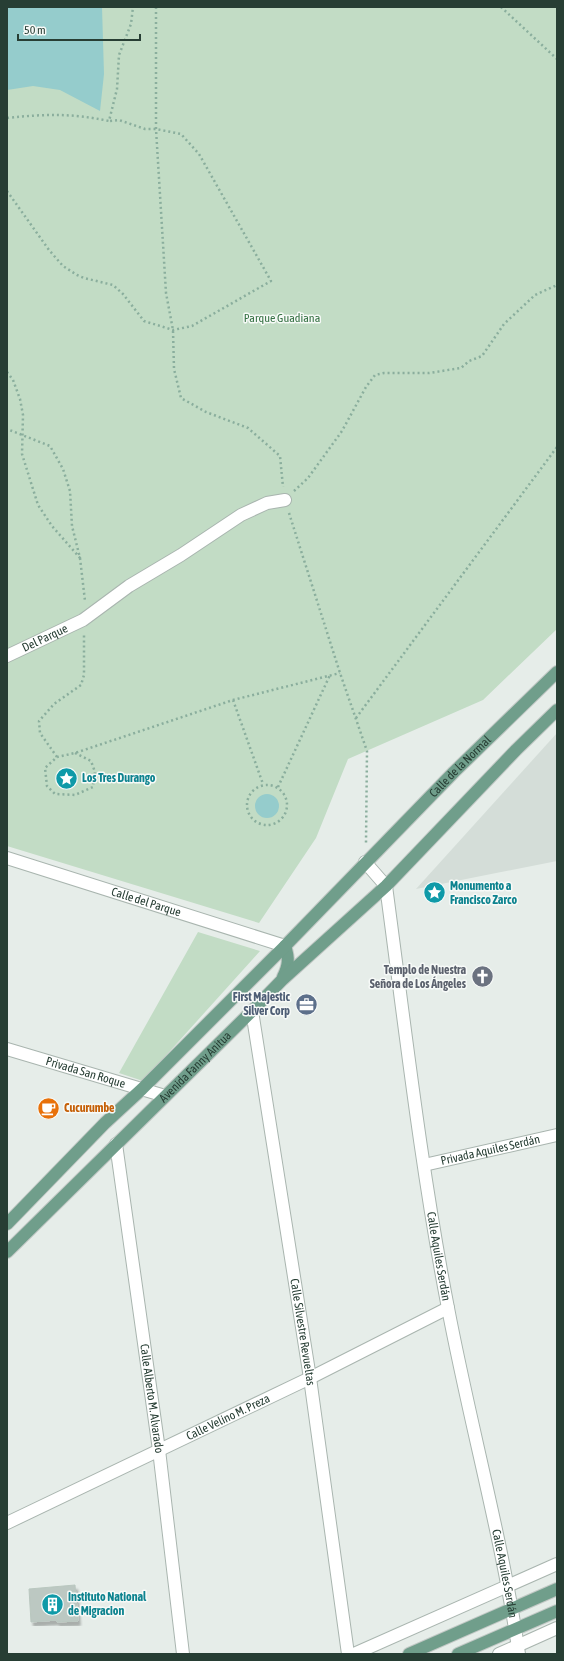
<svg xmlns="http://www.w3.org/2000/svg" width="564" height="1661" viewBox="0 0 564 1661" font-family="'Asap Condensed',sans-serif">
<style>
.built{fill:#d4ddd8}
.green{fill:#c2dcc5}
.water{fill:#95cccc}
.building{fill:#bcc8c2;stroke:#b9c7bf;filter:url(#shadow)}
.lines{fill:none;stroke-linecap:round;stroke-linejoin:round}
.minor-casing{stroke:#a9b5af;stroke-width:14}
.major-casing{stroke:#c3c9c6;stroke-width:14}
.path{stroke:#8aae9d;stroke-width:2.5;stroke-dasharray:2 3;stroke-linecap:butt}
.minor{stroke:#fff;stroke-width:12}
.major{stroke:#709e8b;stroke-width:12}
.labels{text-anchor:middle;stroke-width:3;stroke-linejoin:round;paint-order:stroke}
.park-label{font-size:12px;fill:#357143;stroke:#f7faf8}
.street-label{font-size:12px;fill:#273e34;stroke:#f7faf8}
.culture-label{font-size:12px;font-weight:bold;fill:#0d838f;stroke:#f7faf8;text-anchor:start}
.worship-label{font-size:12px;font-weight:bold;fill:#5b616d;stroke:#f7faf8;text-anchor:end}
.service-label{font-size:12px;font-weight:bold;fill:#4e5e75;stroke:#f7faf8;text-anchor:end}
.food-label{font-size:12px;font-weight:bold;fill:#c56008;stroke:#f7faf8;text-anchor:start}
</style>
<defs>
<filter id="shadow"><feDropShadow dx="2.5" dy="4.5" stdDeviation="1" flood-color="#0004"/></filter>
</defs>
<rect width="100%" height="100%" fill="#e6ede9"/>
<path class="built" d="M557,733v128l-141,28z"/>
<path class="green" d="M7,7h550v622l-74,71 -135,59 -32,79 -57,85 -252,-77z
M198,932l62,19 -117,130 -24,-8z"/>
<path class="water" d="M7,7h95l2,67 -4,37 -40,-21 -27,-4 -26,4z
M255 806a12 12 0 1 1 24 0a12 12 0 1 1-24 0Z"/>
<path class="building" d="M75,1585l3,36 -21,1v-2l-26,2 -2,-33z"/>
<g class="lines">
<defs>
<g id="minor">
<path id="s1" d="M7,656l76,-36 46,-34 52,-31 60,-40 26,-12 18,-3"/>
<path id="s2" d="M7,858l278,88"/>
<path id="s3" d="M365,862l21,24c19,141 35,283 62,422 22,116 54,230 71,346"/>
<path id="s4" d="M252,1011l58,367 38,276"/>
<path id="s5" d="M7,1049l158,47"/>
<path id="s6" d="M116,1144l43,306 24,204"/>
<path id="s7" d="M424,1165l133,-30"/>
<path id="s8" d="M7,1523l303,-145 138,-70"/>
<path d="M354,1654l203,-90"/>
<path d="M499,1654l58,-26"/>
</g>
<g id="major">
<path d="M283,977c6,-12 6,-19 2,-31"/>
<path id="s9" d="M7,1224l98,-101 37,-34 143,-143 169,-174 103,-100"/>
<path id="s10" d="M7,1252l245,-241 30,-31 104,-94 130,-136 41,-40"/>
<path d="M409,1654l148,-65"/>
<path d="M458,1654l99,-43"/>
</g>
</defs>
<use href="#minor" class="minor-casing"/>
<use href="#major" class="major-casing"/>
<path class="path" d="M156,7v122l10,164 7,37 1,39 7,29 25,14 42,16 32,28 3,31
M501,7l56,52
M7,118c38,-4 64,-5 102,3l8,-32 2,-34 12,-31 2,-17
M7,191l42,59 14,16 14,9 7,3 29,7 10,9 21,27 29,9 19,-4 79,-45 -72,-127 -18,-20 -25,-5h-11l-26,-9 -10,1
M7,372l6,8 7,19 3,16 -1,39 16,51 14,21 28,32 -8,-32 -2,-35 -7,-22 -13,-23 -43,-17
M294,491l14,-13 34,-47 24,-44 9,-12 9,-2h45l32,-5 8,-7 13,-5 22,-32 31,-29 22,-10
M289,513l51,160 27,78 -1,92
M80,558l5,43
M233,700l30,84
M356,718l201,-271
M75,753l16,8 4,11 -2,15 -18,8 -20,-1 -8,-8 -2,-18 12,-11 18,-4 158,-53 107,-27
M57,757l-17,-24 -1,-12 15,-17 27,-19 3,-10v-41
M247 805a20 20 0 1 1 40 0a20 20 0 1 1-40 0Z
M278,787l52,-112"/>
<use href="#minor" class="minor"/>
<use href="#major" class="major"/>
</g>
<defs>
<symbol id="sight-disc" viewBox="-11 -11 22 22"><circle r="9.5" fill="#0f9aa8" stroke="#f7faf8"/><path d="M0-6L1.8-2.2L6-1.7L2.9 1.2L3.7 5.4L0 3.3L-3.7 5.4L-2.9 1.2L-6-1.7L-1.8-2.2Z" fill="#fff"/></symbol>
<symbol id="church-disc" viewBox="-11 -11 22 22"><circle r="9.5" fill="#6b7280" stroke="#f7faf8"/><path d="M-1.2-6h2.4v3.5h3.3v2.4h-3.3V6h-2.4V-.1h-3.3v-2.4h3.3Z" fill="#fff"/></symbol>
<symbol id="office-disc" viewBox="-11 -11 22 22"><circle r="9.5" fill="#5c6f8a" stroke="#f7faf8"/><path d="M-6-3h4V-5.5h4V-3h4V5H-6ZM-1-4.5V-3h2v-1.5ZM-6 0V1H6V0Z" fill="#fff"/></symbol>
<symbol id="cafe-disc" viewBox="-11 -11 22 22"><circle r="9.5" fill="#e8710a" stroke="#f7faf8"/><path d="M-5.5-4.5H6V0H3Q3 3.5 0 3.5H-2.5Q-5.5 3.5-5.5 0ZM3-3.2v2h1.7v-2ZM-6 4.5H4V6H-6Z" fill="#fff"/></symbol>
<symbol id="building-disc" viewBox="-11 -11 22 22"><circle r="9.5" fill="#0f9aa8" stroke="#f7faf8"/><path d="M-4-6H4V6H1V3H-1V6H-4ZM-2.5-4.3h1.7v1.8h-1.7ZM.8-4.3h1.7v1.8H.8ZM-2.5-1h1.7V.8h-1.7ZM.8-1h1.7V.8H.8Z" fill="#fff"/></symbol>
</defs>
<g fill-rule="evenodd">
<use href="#sight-disc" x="54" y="766" width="25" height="25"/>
<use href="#sight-disc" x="422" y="880" width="25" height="25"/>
<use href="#church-disc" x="470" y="964" width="25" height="25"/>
<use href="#office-disc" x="294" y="992" width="25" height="25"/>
<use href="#cafe-disc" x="36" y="1096" width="25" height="25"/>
<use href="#building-disc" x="40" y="1592" width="25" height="25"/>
</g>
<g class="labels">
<g class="park-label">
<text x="282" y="322">Parque Guadiana</text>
</g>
<g class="street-label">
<text dy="4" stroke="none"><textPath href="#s1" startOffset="42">Del Parque</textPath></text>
<text dy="4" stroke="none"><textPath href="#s9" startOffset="644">Calle de la Normal</textPath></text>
<text dy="4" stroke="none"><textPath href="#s2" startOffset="146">Calle del Parque</textPath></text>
<text dy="4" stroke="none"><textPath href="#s10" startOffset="264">Avenida Fanny Anitua</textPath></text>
<text dy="4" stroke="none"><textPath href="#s5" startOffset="82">Privada San Roque</textPath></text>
<text dy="4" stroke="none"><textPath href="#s7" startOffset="68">Privada Aquiles Serdán</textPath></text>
<text dy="4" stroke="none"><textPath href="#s3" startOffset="406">Calle Aquiles Serdán</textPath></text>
<text dy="4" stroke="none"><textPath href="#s4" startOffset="325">Calle Silvestre Revueltas</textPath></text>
<text dy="4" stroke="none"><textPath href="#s6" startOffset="257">Calle Alberto M. Alvarado</textPath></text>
<text dy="4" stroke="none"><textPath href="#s8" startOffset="245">Calle Velino M. Preza</textPath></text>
<text dy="4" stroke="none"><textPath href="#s3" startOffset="730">Calle Aquiles Serdán</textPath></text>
</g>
<g class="culture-label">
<text x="82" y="782">Los Tres Durango</text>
<text x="450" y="890">Monumento a<tspan x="450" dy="14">Francisco Zarco</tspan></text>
<text x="68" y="1601">Instituto National<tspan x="68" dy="14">de Migracion</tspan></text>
</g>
<g class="worship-label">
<text x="466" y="974">Templo de Nuestra<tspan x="466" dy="14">Señora de Los Ángeles</tspan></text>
</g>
<g class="service-label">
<text x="290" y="1001">First Majestic<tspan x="290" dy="14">Silver Corp</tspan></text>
</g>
<g class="food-label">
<text x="64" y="1112">Cucurumbe</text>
</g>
</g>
<rect width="564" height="1661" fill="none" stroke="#273e34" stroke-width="16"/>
<path d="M18 34v6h122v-6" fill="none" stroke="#273e34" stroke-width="2"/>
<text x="24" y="34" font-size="12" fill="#273e34" stroke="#f7faf8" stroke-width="3" paint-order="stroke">50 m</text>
</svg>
